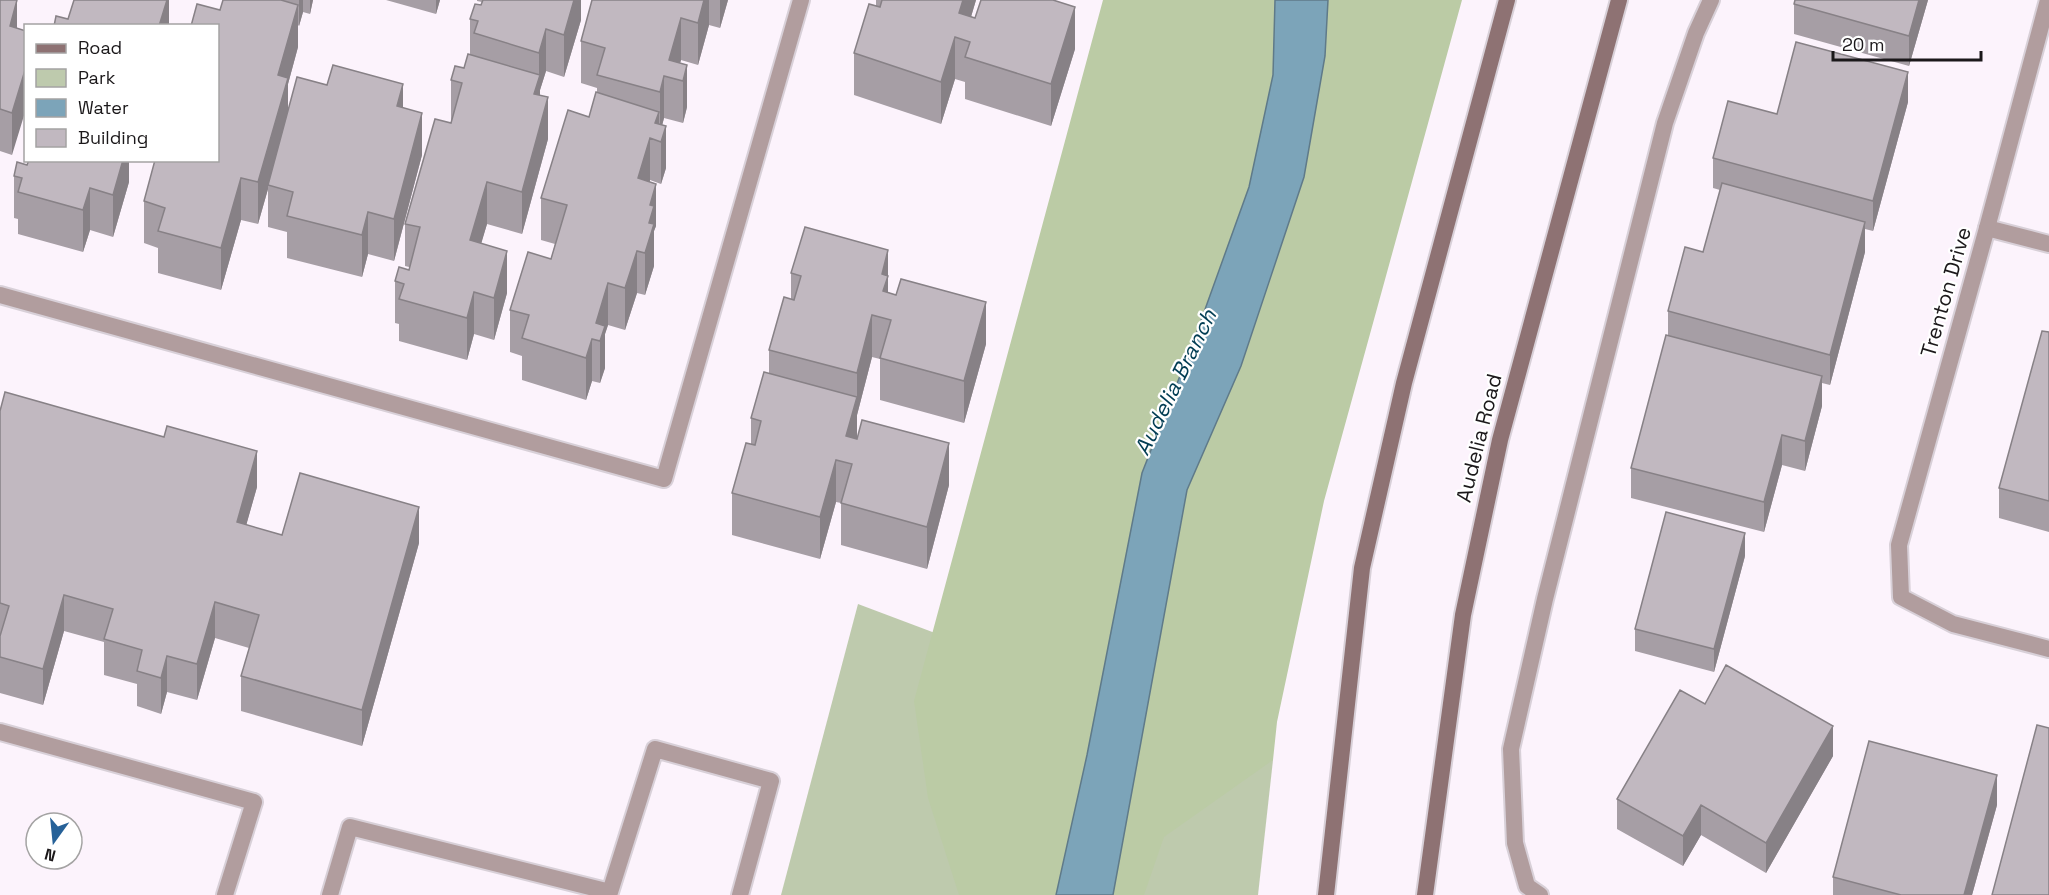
<svg xmlns="http://www.w3.org/2000/svg" width="2049" height="895" viewBox="0 0 2049 895" font-family="'Space Grotesk',sans-serif">
<style>
.green{fill:#becaad}
.forest{fill:#bbcba5}
.water{fill:#7ca4b9;stroke:#5f7a89;stroke-width:1.5}
.lines{fill:none;stroke-linecap:round;stroke-linejoin:round}
.service-casing{stroke:#d8d0d8;stroke-width:20}
.minor-casing{stroke:#d8d0d8;stroke-width:20}
.secondary-casing{stroke:#d8d0d8;stroke-width:20}
.service{stroke:#b19d9e;stroke-width:16}
.minor{stroke:#b19d9e;stroke-width:16}
.secondary{stroke:#8e7273;stroke-width:16}
.wall{fill:#a69ea5}
.shaded-wall{fill:#878186}
.building{fill:#c1b8c0;stroke:#878186;stroke-width:1.5}
.labels{text-anchor:middle;stroke-width:4.5;stroke-linejoin:round;paint-order:stroke}
.street-label{font-size:21px;fill:#1b181a;stroke:#fff}
.water-label{font-size:22px;font-style:italic;fill:#023d53;stroke:#fff}
</style>
<rect width="100%" height="100%" fill="#fcf3fc"/>
<path class="green" d="M858,604l415,156 -15,135h-477z"/>
<path class="forest" d="M1103,0h359l-138,501 -47,221 -4,38 -109,77 -20,58h-185l-31,-97 -14,-97z"/>
<path class="water" d="M1275,0h53l-3,56 -21,121 -63,189 -54,124 -74,405h-57l31,-140 55,-282 52,-133 55,-153 24,-112z"/>
<g class="lines">
<defs>
<path id="service" d="M1987,228l62,16
M0,295l664,184 137,-479
M0,732l254,70 -29,93
M330,895l20,-68 260,65 45,-143 116,32 -31,114
M1540,895l-13,-9 -12,-43 -4,-94 34,-150 120,-476 31,-90 15,-33"/>
<path id="minor" d="M2048,0l-61,228 -88,317 2,52 52,27 96,25"/>
<path id="secondary" d="M1326,895l36,-327 42,-185 103,-383
M1425,895l38,-280 37,-175 119,-440"/>
</defs>
<use href="#service" class="service-casing"/>
<use href="#minor" class="minor-casing"/>
<use href="#secondary" class="secondary-casing"/>
<use href="#service" class="service"/>
<use href="#minor" class="minor"/>
<use href="#secondary" class="secondary"/>
</g>
<path class="wall" d="M0,0h17l-5,155 -12,-4z
M223,0h90l-3,14 -7,-2 -4,14 -1,-1v22l-10,37v29l115,-5 19,47 -28,106 -26,-7 -6,23 -75,-19v-26l-19,-5v-38l-10,35 -17,-4 -20,70 -63,-17v-25l-14,-5v-42l74,-41 2,-150z
M386,0h54l-4,14z
M477,0h104v20l-17,57 -18,-6 -6,19v5l8,44 -26,95 -35,-10 -6,19 26,50 -13,47 -20,-6 -7,26 -68,-19v-17l-4,-1v-42l14,-11v-3l-4,-1v-42l46,-101v-43l13,-12 6,-14v-35l11,-14 1,-3 -5,-1z
M592,0h136l-8,28 -11,-3 -11,40 -17,-5 -1,3 7,44 -4,16 -19,-5 -2,7 4,43 -5,16 -11,-4v2l6,44 -2,5v35l-9,29 -8,-2 -12,37 -17,-5 -3,9v34l-5,15 -8,-2 -6,19 -64,-20v-24l-12,-4v-42l41,-51 4,-15 -14,-4v-42l48,-81 8,-24v-5l-16,-5v-42z
M876,0h100l-5,17 104,32 -24,77 -86,-27v-17l-10,-3 -14,45 -87,-29v-42l22,-47z
M1928,0l-19,66 -115,-32v-30z
M1908,102l-35,129 -8,-2v23l-35,133 -8,-2v23l-17,65 -23,-6 -18,67 -133,-34v-30l37,-132v-25l35,-59 17,-62 -7,-2v-30l64,-44z
M129,160v22l-16,55 -23,-7 -7,22 -65,-18v-15l-4,-1v-42l13,-11 1,-4h-1z
M791,273l97,19 98,52 -22,79 -84,-23v-41l-8,-2 -15,58v24l92,46 -22,84 -86,-24v-42l-5,-1 -16,57 -88,-24v-42l19,-49v-26l18,-44v-24l22,-51z
M2049,332v200l-50,-14v-30z
M0,411l257,76 -11,38 36,10 137,8 -57,203 -121,-35v-35l8,-28 -34,-10 -18,62 -30,-8 -6,22 -24,-8v-22l-33,-9v-33l-40,-11 -21,74 -43,-12z
M1745,556l-31,116 -79,-21v-22z
M1705,704l128,52 -67,117 -65,-38 -18,31 -66,-37v-30z
M1997,805l-25,90h-139v-18z"/>
<path class="shaded-wall" d="M17,0v42l-7,-16z
M167,0h2v26h-10z
M299,0h4v12l-4,14z
M310,0h3l-3,14z
M436,0h4l-4,14z
M574,0h7v20l-17,57v-42z
M704,0h5v25l-11,40v-42z
M720,0h8l-8,28z
M963,0h13l-12,40 -5,-27z
M1919,0h9l-19,66v-30z
M298,5v42l-10,37v36l-20,65v4l-10,35v-42l20,-107z
M1075,7v42l-24,77v-42z
M681,18v42l-6,20 -6,-20z
M546,29v42l-6,19v27l-6,-23 5,-15v-26z
M955,37v42l-14,45v-42z
M687,65v42l-4,16v-42z
M26,67v42l-14,46v-42z
M1908,72v30l-35,129v-30z
M664,76v42l-4,16v-42z
M403,84v42l-6,-20z
M548,97v42l-26,95v-42z
M659,112v29l-4,-18z
M422,113v42l-28,106v-42z
M666,126v42l-5,16v-42z
M650,138v42l-12,40v-42z
M123,160h6v22l-16,55v-42z
M241,178v42l-20,70v-42z
M487,182v42l-17,58v-42z
M656,184v42l-2,5v35l-9,29v-42l5,-48z
M90,188v42l-7,22v-42z
M368,212v42l-6,23v-42z
M1865,222v30l-35,133v-30z
M888,250v42l-5,25 -1,-43z
M507,251v42l-13,47v-42z
M637,251v42l-12,37v-42z
M608,283v42l-3,9v34l-5,15v-42l-4,-18z
M474,292v42l-7,26v-42z
M986,302v42l-22,79v-42z
M872,315v42l-15,58v24l-11,-3 11,-38v-25z
M592,339v42l-6,19v-42z
M1822,376v30l-17,65v-30z
M1782,435v30l-18,67v-30z
M949,443v42l-22,84v-42z
M257,451v36l-20,71v-36z
M836,460v42l-16,57v-42z
M419,507v36l-57,203v-36z
M1745,533v23l-31,116v-23z
M64,595v36l-21,74v-36z
M215,602v36l-18,62v-36z
M167,656v36l-6,22v-36z
M1833,726v30l-67,117v-30z
M1997,775v30l-25,90h-8z
M1701,805v30l-18,31v-30z"/>
<path class="building" d="M0,0h17l-7,26 16,5v36l-14,46 -12,-4z
M74,0h93l-8,26h-105l2,-10 12,3z
M223,0h58l17,5 -20,70 10,3 -30,104 -17,-4 -20,70 -63,-17 7,-23 -21,-7 11,-41h63v-134h-27l6,-22 23,6z
M483,0h91l-10,35 -18,-6 -7,24 -65,-20 4,-12 -8,-2 5,-15 6,1z
M592,0h112l-6,23 -17,-5 -12,42 18,5 -4,16 -19,-5 -4,16 -63,-17 8,-27 -24,-7z
M882,0h81l-4,13 16,5 6,-18h72l22,7 -24,77 -86,-27 5,-15 -15,-5 -14,45 -87,-29 15,-49 11,3z
M1795,0h124l-10,36 -115,-32z
M1796,42l112,30 -35,129 -160,-43 15,-57 49,13z
M468,54l72,21 -6,19 14,3 -26,95 -35,-10 -17,58 37,11 -13,47 -20,-6 -7,26 -68,-19 5,-15 -9,-3 4,-14 10,3 11,-43 -15,-3 30,-105 16,4 11,-40 -11,-3 4,-14 9,2z
M333,65l70,19 -6,22 25,7 -28,106 -26,-7 -6,23 -75,-19 6,-24 -25,-7 29,-108 30,8z
M596,92l63,20 -4,11 11,3 -5,16 -11,-4 -12,40 18,6 -6,21 4,1 -5,17 5,1 -9,29 -8,-2 -12,37 -17,-5 -12,40 9,3 -5,15 -8,-2 -6,19 -64,-20 7,-23 -19,-5 18,-58 23,7 16,-54 -26,-7 27,-88 21,7z
M29,160h94l-10,35 -23,-7 -7,22 -65,-18 4,-14 -8,-2 3,-14 10,3z
M1722,183l143,39 -35,133 -162,-44 17,-64 18,5z
M805,227l83,23 -6,24 6,2 -5,15 13,4 5,-16 85,23 -22,79 -84,-23 11,-38 -19,-5 -15,58 -88,-23 15,-53 10,3 7,-24 -10,-3z
M2042,331l7,1v169l-50,-13z
M1666,335l156,41 -17,65 -23,-6 -18,67 -133,-34z
M764,372l93,25 -11,39 11,3 5,-19 87,23 -22,84 -86,-24 11,-39 -16,-4 -16,57 -88,-24 14,-50 9,2 6,-24 -10,-3z
M5,392l159,45 3,-11 90,25 -20,71 45,13 18,-62 119,34 -57,203 -121,-34 18,-61 -44,-13 -18,62 -30,-8 -6,22 -24,-7 5,-21 -38,-11 9,-30 -49,-14 -21,74 -43,-12v-21l9,-30 -9,-3v-192z
M1666,512l79,21 -31,116 -79,-20z
M1726,665l107,61 -67,117 -65,-38 -18,31 -66,-37 63,-109 25,14z
M2037,725l12,3v167h-57z
M1869,741l128,34 -33,120h-63l-68,-18z"/>
<g class="labels">
<g class="street-label">
<text transform="translate(1946 292) rotate(-74)" y="7">Trenton Drive</text>
<text transform="translate(1479 438) rotate(-76)" y="7">Audelia Road</text>
</g>
<g class="water-label">
<text transform="translate(1175 382) rotate(-64)" y="8">Audelia Branch</text>
</g>
</g>
<rect x="24" y="24" width="195" height="138" fill="#ffffff" stroke="#a4a3a3" stroke-width="1.5"/>
<rect x="36" y="44" width="30" height="9" fill="#8e7273" stroke="#a4a3a3" stroke-width="1.5"/>
<text x="78" y="54" font-size="18" fill="#1b181a">Road</text>
<rect x="36" y="69" width="30" height="18" fill="#becaad" stroke="#a4a3a3" stroke-width="1.5"/>
<text x="78" y="84" font-size="18" fill="#1b181a">Park</text>
<rect x="36" y="99" width="30" height="18" fill="#7ca4b9" stroke="#a4a3a3" stroke-width="1.5"/>
<text x="78" y="114" font-size="18" fill="#1b181a">Water</text>
<rect x="36" y="129" width="30" height="18" fill="#c1b8c0" stroke="#a4a3a3" stroke-width="1.5"/>
<text x="78" y="144" font-size="18" fill="#1b181a">Building</text>
<g transform="translate(54 841) rotate(195)"><circle r="28" fill="#ffffff" stroke="#a4a3a3" stroke-width="1.5"/>
<path d="M0-4.5L10 22L0 15L-10 22Z" fill="#266198"/>
<text y="-9" font-size="16" font-weight="bold" text-anchor="middle" fill="#1b181a">N</text>
</g>
<path d="M1833 51v9h148v-9" fill="none" stroke="#1b181a" stroke-width="3"/>
<text x="1842" y="51" font-size="18" fill="#1b181a" stroke="#ffffff" stroke-width="4.5" paint-order="stroke">20 m</text>
</svg>
